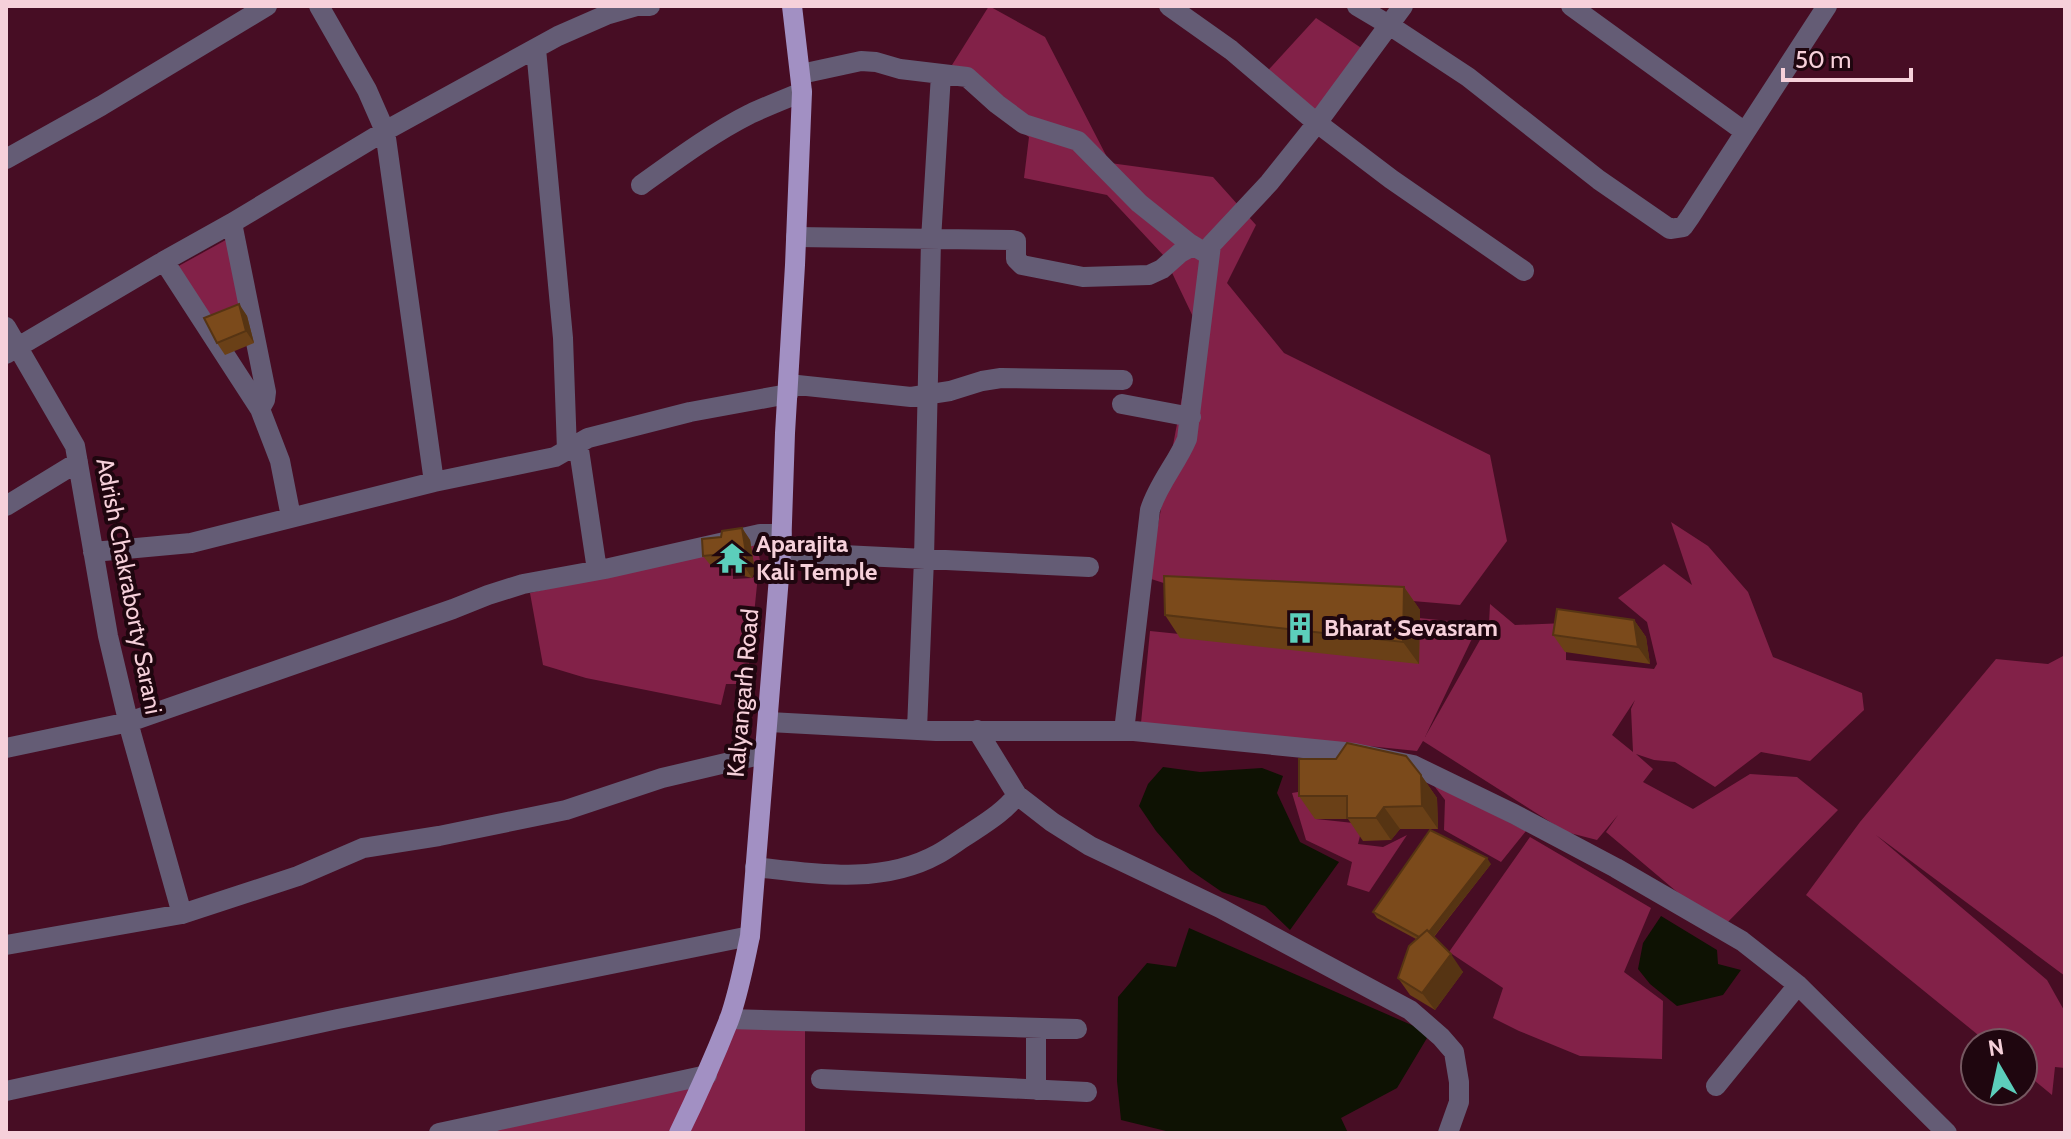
<svg xmlns="http://www.w3.org/2000/svg" width="2071" height="1139" viewBox="0 0 2071 1139" font-family="Cabin,sans-serif">
<style>
.green{fill:#822148;fill-rule:evenodd}
.water{fill:#0e1203}
.lines{fill:none;stroke-linecap:round;stroke-linejoin:round}
.minor{stroke:#645c75;stroke-width:20}
.major{stroke:#a290c3;stroke-width:20}
.wall{fill:#6a4017}
.shaded-wall{fill:#563413}
.building{fill:#7b4a1b;stroke:#563413;stroke-width:2}
.labels{text-anchor:middle;stroke-width:8;stroke-linejoin:round;paint-order:stroke}
.poi-label{font-size:24px;font-weight:bold;fill:#f6d0da;stroke:#1f060f;text-anchor:start}
.street-label{font-size:24px;fill:#f6d0da;stroke:#1f060f}
</style>
<rect width="100%" height="100%" fill="#470d24"/>
<path class="green" d="M989,6l56,31 65,126 103,14 43,48 -29,58 57,70 206,102 17,86 -47,64 -107,-9 -133,5 -72,-23 48,-255 -32,-67 -57,-61 -83,-17 5,-41 -41,-28 -36,-44z
M1316,18l53,35 -52,70 -55,-46z
M233,236l12,76 -35,15 -35,-59z
M1671,522l37,24 40,46 25,65 89,36 2,17 -54,51 -49,-9 -46,35 -40,-25 -21,-2 -18,-6 17,15 -10,13 50,27 57,-35 47,3 41,33 -117,119 -115,-97 12,-17 -21,25 -31,-8 -143,-91 -6,10 -276,-28 9,-92 265,27 4,-40 60,6 -54,113 64,-113 1,-20 25,21 51,-2v37l88,9 3,-5 -10,-42 -29,-24 46,-34 28,21zM1635,700l-4,9 2,43 -21,-17z
M755,537l6,28 -28,5v9l19,-1 6,-3 -11,109h-21l-5,21 -135,-27 -43,-13 -13,-72z
M2065,655v321l-189,-141 171,145 18,32v56l-10,-1 -3,28 -29,-24v-28h-35l-182,-148 54,-73 136,-163 52,5z
M1432,783l94,48 -25,31 -57,-32 1,-30z
M1310,790l6,29 47,5 -5,20 25,3 24,-12 -38,57 -22,-7 5,-23 -46,-22 -14,-47z
M1530,837l121,71 -27,64 39,29 -1,58 -82,-3 -61,-25 -26,-13 10,-30 -54,-36z
M729,1019l76,2v112h-311l-4,-5 212,-47z"/>
<path class="water" d="M1163,767l37,5 62,-4 21,8 -6,17 23,49 39,20 -49,68 -25,-24 -43,-14 -32,-22 -34,-39 -17,-25 9,-22z
M1661,916l56,34 1,14 23,6 -18,25 -46,11 -27,-22 -12,-15 5,-26z
M1189,928l241,105 -33,55 -56,30 7,15 -182,-2 -45,-11 -4,-39 1,-84 29,-34 29,4z"/>
<g class="lines">
<path class="minor" d="M319,6l48,84 18,41 49,351
M1169,6l62,44 81,69 79,60 133,92
M1357,6l32,19 79,52 131,103 71,49 13,-2 7,-10 137,-211
M1571,6l174,126
M536,49l27,289 4,113
M801,74l60,-13 15,1 24,7 67,8 30,27 27,20 54,17 61,62 50,40 20,12
M6,159l95,-53 166,-100
M641,185c35,-25 71,-52 109,-71 17,-8 35,-15 52,-22
M232,223l34,169 -1,8 -5,9
M796,237l216,3 4,1v18l6,6 61,12 66,-2 13,-6 18,-16 13,-7
M164,261l96,148 20,52 11,56
M6,327l69,119 33,190 23,97 51,181
M6,354l158,-93 68,-38 153,-92 173,-95 48,-21 31,-9h13
M788,384l123,13 39,-6 32,-10 19,-3 122,2
M1122,404l69,13
M578,443l19,127
M6,506l72,-44
M93,552l98,-9 243,-61 121,-25 33,-19 102,-26 98,-18
M781,552l308,15
M769,722l167,9h198l220,22 59,12 101,49 102,54 126,73 56,44 149,148
M917,729l7,-170 7,-319 10,-166
M977,730l40,65 35,27 38,24 130,62 190,102 31,27 13,15 5,30v20l-11,31
M1124,731l26,-221c8,-26 27,-47 37,-71l24,-194 58,-62 48,-60 86,-117
M6,748l123,-26 324,-113 35,-14 35,-11 82,-15 155,-35h22
M755,867c61,7 127,18 183,-13 11,-6 21,-14 31,-20 18,-12 36,-23 48,-39
M6,945l176,-31 116,-38 65,-28 76,-12 127,-26 96,-32 102,-24
M729,1019l348,10
M821,1079l266,13
M1716,1086l82,-101
M1036,1090v-62
M6,1091l332,-72 412,-83
M439,1133l42,-9
M489,1133l-8,-9 226,-49"/>
<path class="major" d="M679,1133c18,-37 35,-75 50,-113 10,-28 15,-56 21,-84l31,-384 4,-119 10,-168 7,-173 -10,-86"/>
</g>
<path class="wall" d="M239,304l8,12 7,27 -29,12 -8,-12z
M742,528l8,12 5,31 -3,7 -16,-4 -6,-9 -18,2 -9,-11 18,-19z
M1404,587l16,23 -1,54 -239,-26 -15,-23z
M1634,620l12,17 4,27 -85,-12 -12,-17z
M1421,775l16,23 1,31h-38l-9,11 -28,1 -15,-22h-33l-16,-23z
M1491,864l-57,73 29,35 -28,38 -25,-15 -12,-17 18,-39 -39,-21 -4,-6z"/>
<path class="shaded-wall" d="M239,304l8,12 7,27 -8,-12z
M742,528l8,12 5,31 -3,7 -8,-12z
M1404,587l16,23 -1,54 -16,-22z
M1634,620l12,17 4,27 -12,-17z
M1421,775l16,23 1,31 -16,-23z
M1384,807l16,22 -9,11 -15,-22z
M1487,858l4,6 -64,81 -4,-6z
M1451,954l12,18 -28,38 -13,-17z"/>
<path class="building" d="M239,304l7,27 -29,12 -13,-25z
M742,528l5,31 -3,7 -16,-4 -6,-8 -19,2 -1,-17 19,-2 1,-6z
M1164,576l240,11 -1,55 -238,-27z
M1557,609l77,11 4,27 -85,-12z
M1347,743l59,13 15,19 1,31 -38,1 -8,11h-29v-22h-48v-37h37z
M1430,830l57,28 -58,74 -2,-2 -8,7 -46,-25z
M1427,930l24,24 -29,39 -24,-15 11,-32z"/>
<defs>
<symbol id="temple-bare" viewBox="-9 -9 18 18"><path d="M0-6L5-2H3V0L6.5 2.5H4V6H1.5V3h-3V6H-4V2.5H-6.5L-3 0V-2H-5Z" fill="#5ccebb" stroke="#1f060f" stroke-width="2.5" paint-order="stroke"/></symbol>
<symbol id="building-bare" viewBox="-9 -9 18 18"><path d="M-4-6H4V6H1V3H-1V6H-4ZM-2.5-4.3h1.7v1.8h-1.7ZM.8-4.3h1.7v1.8H.8ZM-2.5-1h1.7V.8h-1.7ZM.8-1h1.7V.8H.8Z" fill="#5ccebb" stroke="#1f060f" stroke-width="2.5" paint-order="stroke"/></symbol>
</defs>
<g fill-rule="evenodd">
<use href="#temple-bare" x="710" y="536" width="44" height="44"/>
<use href="#building-bare" x="1278" y="606" width="44" height="44"/>
</g>
<g class="labels">
<g class="poi-label">
<text x="756" y="552">Aparajita<tspan x="756" dy="28">Kali Temple</tspan></text>
<text x="1324" y="636">Bharat Sevasram</text>
</g>
<g class="street-label">
<text transform="translate(129 586) rotate(79)" y="8">Adrish Chakraborty Sarani</text>
<text transform="translate(743 693) rotate(-85)" y="8">Kalyangarh Road</text>
</g>
</g>
<rect width="2071" height="1139" fill="none" stroke="#f6d0da" stroke-width="16"/>
<g transform="translate(1999 1067) rotate(351)"><circle r="38" fill="#1f060f" stroke="#755760" stroke-width="2"/>
<path d="M0-6L14 30L0 20L-14 30Z" fill="#5ccebb"/>
<text y="-12" font-size="22" font-weight="bold" text-anchor="middle" fill="#f6d0da">N</text>
</g>
<path d="M1783 68v12h128v-12" fill="none" stroke="#f6d0da" stroke-width="4"/>
<text x="1795" y="68" font-size="24" fill="#f6d0da" stroke="#1f060f" stroke-width="6" paint-order="stroke">50 m</text>
</svg>
